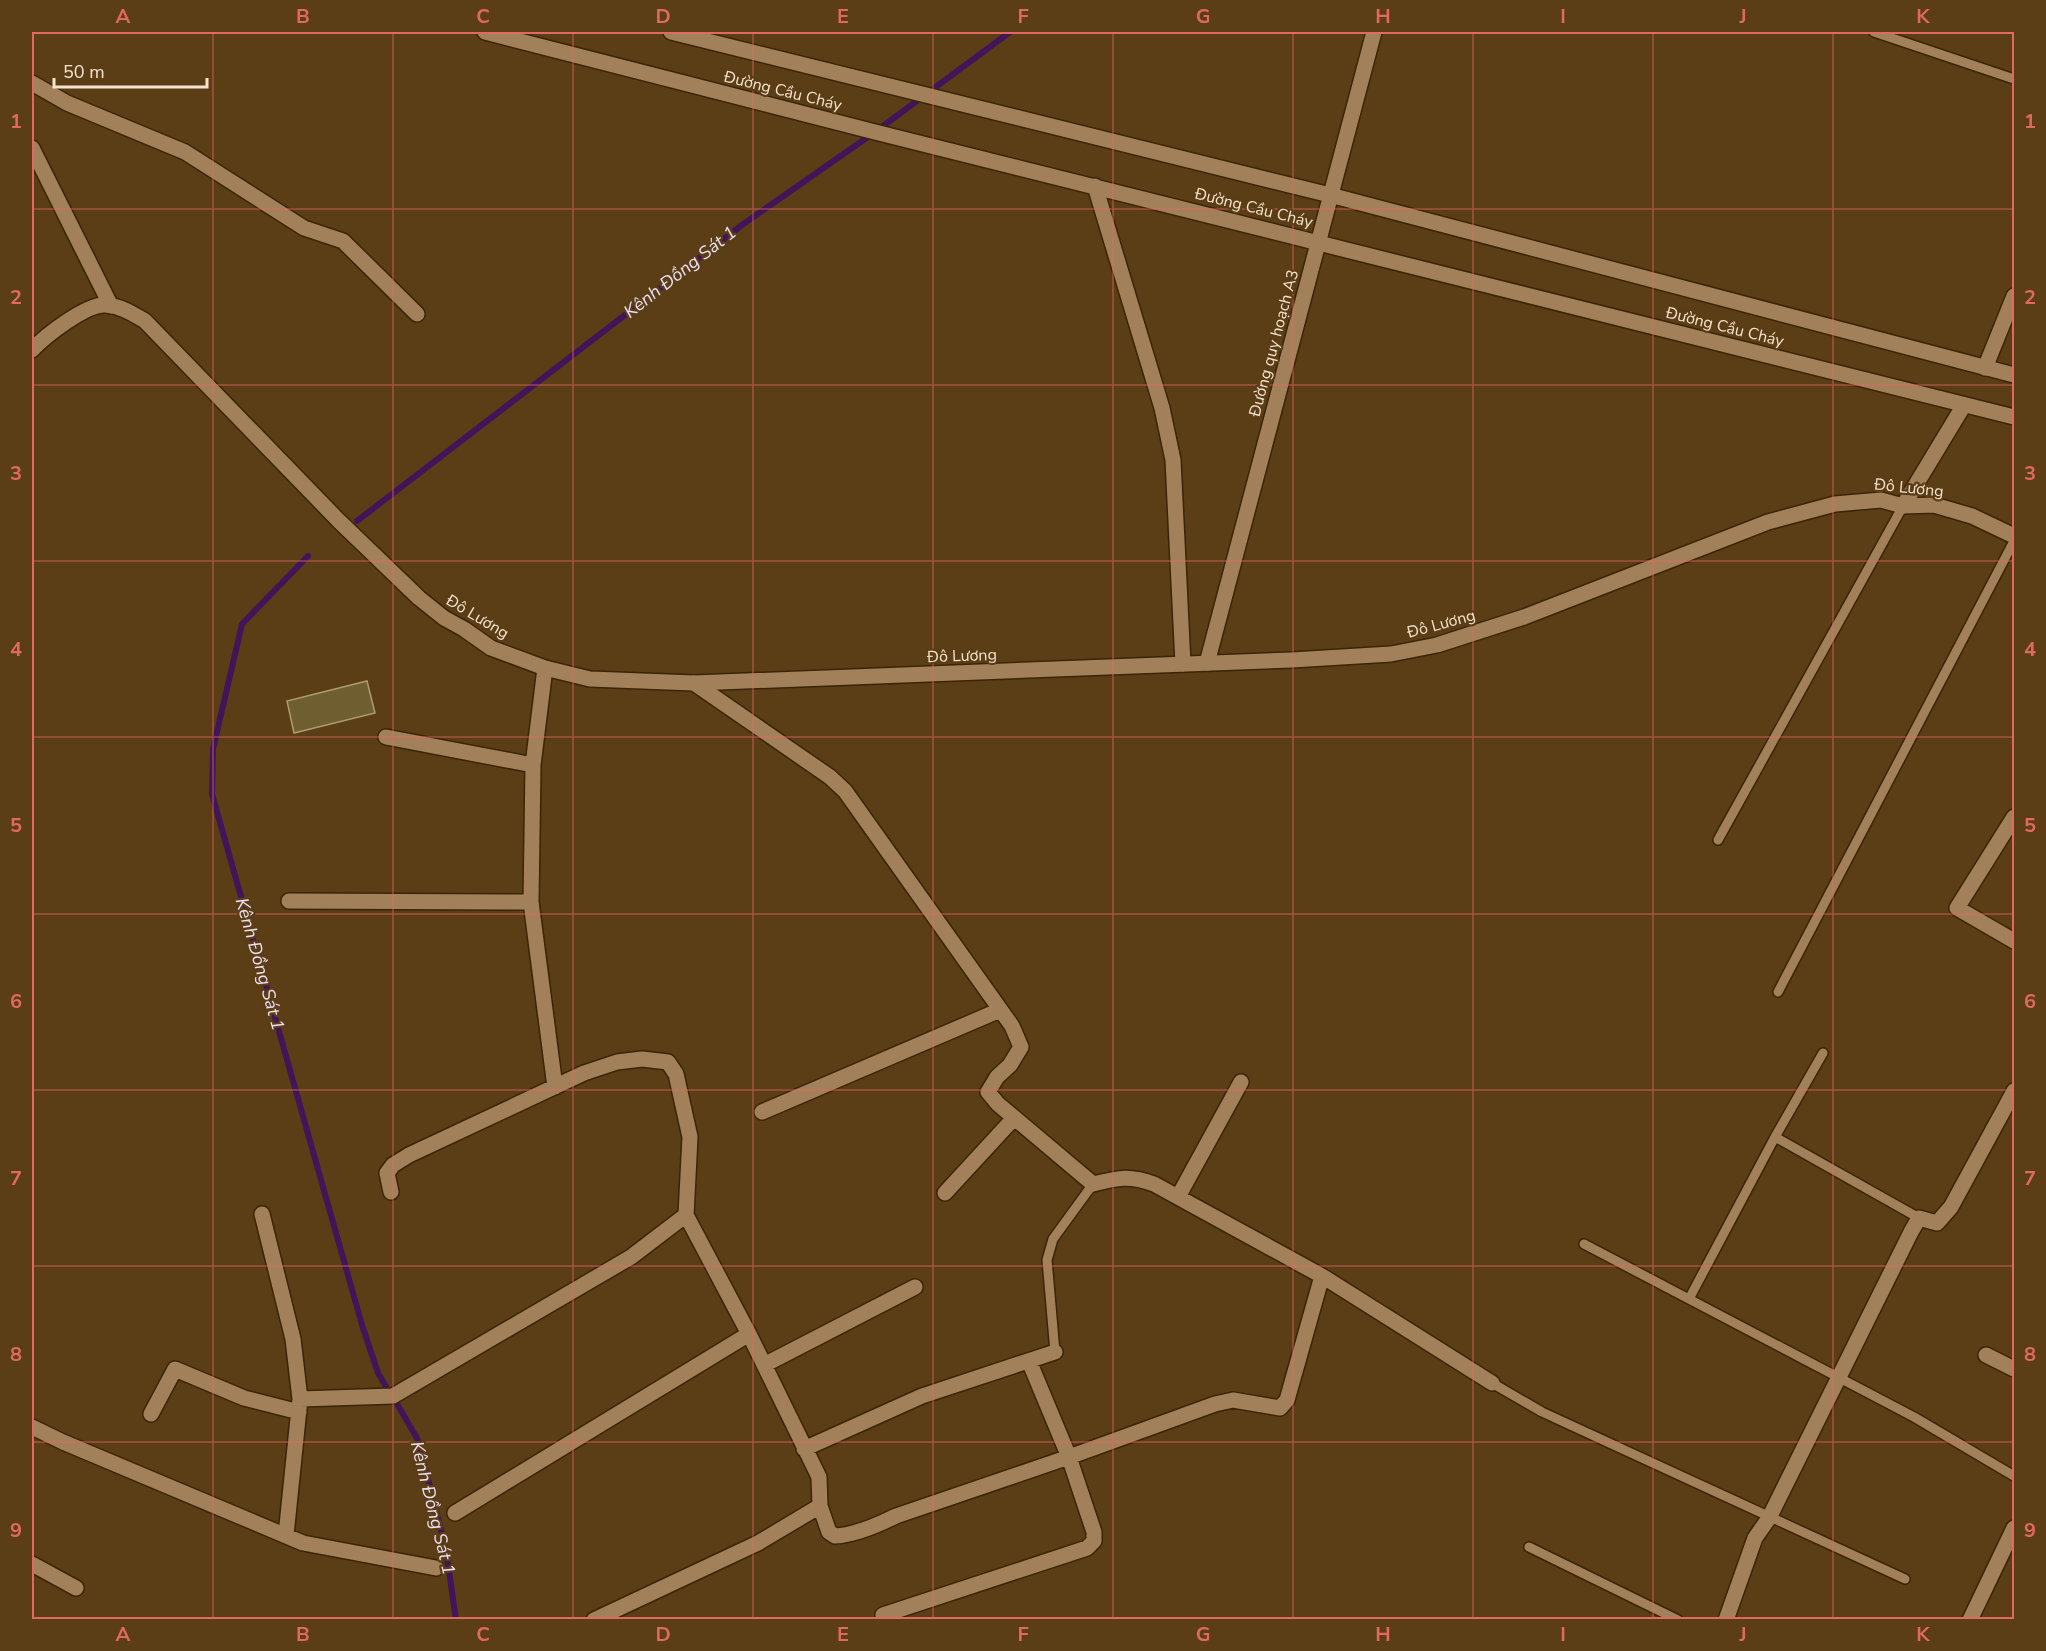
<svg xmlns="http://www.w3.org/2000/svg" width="2046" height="1651" viewBox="0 0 2046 1651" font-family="'Nunito Sans',sans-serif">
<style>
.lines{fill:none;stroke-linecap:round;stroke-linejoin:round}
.stream{stroke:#42155a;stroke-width:6}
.building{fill:#6f5e30;stroke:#ad9c6c;stroke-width:1.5}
.service-casing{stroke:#3b2507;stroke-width:12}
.minor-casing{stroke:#3b2507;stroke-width:18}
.tertiary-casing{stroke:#3b2507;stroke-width:18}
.secondary-casing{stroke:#3b2507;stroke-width:18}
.service{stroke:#a2815a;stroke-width:9}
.minor{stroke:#a2815a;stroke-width:15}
.tertiary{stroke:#a2815a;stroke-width:15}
.secondary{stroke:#a2815a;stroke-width:15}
.grid{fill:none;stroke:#e16962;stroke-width:1.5;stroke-opacity:0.55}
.labels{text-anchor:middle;stroke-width:4.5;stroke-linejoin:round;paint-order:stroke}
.street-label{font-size:16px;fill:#f5e3ce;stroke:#5b3d16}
.water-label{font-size:18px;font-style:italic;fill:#ebdff4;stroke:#5b3d16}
.neatline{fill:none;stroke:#e16962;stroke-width:2}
.grid-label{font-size:20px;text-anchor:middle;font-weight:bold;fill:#e16962}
</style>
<rect width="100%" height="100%" fill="#5b3d16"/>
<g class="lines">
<path class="stream" d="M357,521l385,-296 133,-93 135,-100
M308,556l-66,68 -29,125 -1,45 150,531 16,48 10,17
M396,1402l22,38 28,110 10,70"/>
</g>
<path class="building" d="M367,681l8,32 -81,20 -7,-32z"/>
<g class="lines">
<defs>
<path id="service" d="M1874,32l140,47
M1718,840l185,-334
M1778,992l236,-451
M1823,1053l-48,84 144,81
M1584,1244l330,173 100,59
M1689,1299l86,-162
M1055,1352l-8,-92 6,-21 40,-55
M1492,1383l50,29 363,167
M1529,1547l149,73"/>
<path id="minor" d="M32,83l35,20 118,49 119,76 39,13 74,73
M32,148l79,158
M1095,186l67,222 11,52 10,204
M1985,368l29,-72
M1903,506l61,-101
M545,668l-12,97 -2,137 24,185
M694,683l136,94 15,14 167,235 9,21 -11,18 -13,12 -9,15 10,12 95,80c24,-6 36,-9 61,0l168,92 170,107
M386,737l147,28
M2014,817l-57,91 57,33
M289,901l242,1
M762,1112l238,-102
M391,1192l-4,-19 6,-8 16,-10 175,-82 33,-11 25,-3 26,3 8,12 14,63 -4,78 63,119 70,143 1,29 9,26 6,4c20,-1 43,-11 61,-20l173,-59 146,-53 18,-4 47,8 7,-8 35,-124
M945,1193l69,-75
M1178,1197l63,-115
M262,1214l31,125 7,60 -14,136
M1986,1355l28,14
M764,1365l151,-78
M300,1399l93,-3 238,-139 55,-42
M151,1414l24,-45 69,29 55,14
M32,1427l31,15 240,101 133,25
M804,1449l118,-53 133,-44
M455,1513l294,-179
M32,1564l44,24
M883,1615l204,-67 7,-7v-9l-25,-75 -40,-96
M594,1620l164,-77 62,-37
M1726,1620l29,-82 14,-20 142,-286 8,-14 18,5 14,-16 63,-116
M1970,1620l44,-92"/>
<path id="tertiary" d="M32,350c13,-14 55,-47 74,-45 15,1 27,9 39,16l194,200 80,77 25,20 20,11 27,19 54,20 45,11 104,4 598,-23 99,-6 46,-9 87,-28 244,-95 67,-18 46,-4 22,6 31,-1 38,11 42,20"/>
<path id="secondary" d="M485,32l390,100 1139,285
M671,32l659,163 684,180
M1207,663l167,-631"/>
</defs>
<use href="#service" class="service-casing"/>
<use href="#minor" class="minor-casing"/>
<use href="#tertiary" class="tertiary-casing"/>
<use href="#secondary" class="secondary-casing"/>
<use href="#service" class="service"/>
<use href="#minor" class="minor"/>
<use href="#tertiary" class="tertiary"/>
<use href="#secondary" class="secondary"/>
</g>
<path class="grid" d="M213,32v1588M393,32v1588M573,32v1588M753,32v1588M933,32v1588M1113,32v1588M1293,32v1588M1473,32v1588M1653,32v1588M1833,32v1588M32,209h1982M32,385h1982M32,561h1982M32,737h1982M32,914h1982M32,1090h1982M32,1266h1982M32,1442h1982"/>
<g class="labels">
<g class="street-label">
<text transform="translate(783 90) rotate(14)" y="6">Đường Cầu Cháy</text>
<text transform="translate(1254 207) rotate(14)" y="6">Đường Cầu Cháy</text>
<text transform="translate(1725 326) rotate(14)" y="6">Đường Cầu Cháy</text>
<text transform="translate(1273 343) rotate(-75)" y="6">Đường quy hoạch A3</text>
<text transform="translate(1909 487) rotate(6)" y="6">Đô Lương</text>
<text transform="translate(478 616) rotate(31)" y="6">Đô Lương</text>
<text transform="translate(1441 623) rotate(-15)" y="6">Đô Lương</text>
<text transform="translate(962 655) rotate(-2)" y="6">Đô Lương</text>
</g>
<g class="water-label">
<text transform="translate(680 272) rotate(-38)" y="6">Kênh Đồng Sát 1</text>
<text transform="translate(260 964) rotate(74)" y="6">Kênh Đồng Sát 1</text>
<text transform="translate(433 1508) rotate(76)" y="6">Kênh Đồng Sát 1</text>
</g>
</g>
<rect width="2046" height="1651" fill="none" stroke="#5b3d16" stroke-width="66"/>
<path d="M54 78v9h153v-9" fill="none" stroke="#f5e3ce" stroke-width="3"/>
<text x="63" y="78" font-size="18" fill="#f5e3ce" stroke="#5b3d16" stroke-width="4.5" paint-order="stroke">50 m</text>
<rect x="33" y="33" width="1980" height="1585" class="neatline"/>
<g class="grid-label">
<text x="123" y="23">A</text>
<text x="303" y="23">B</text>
<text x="483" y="23">C</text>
<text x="663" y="23">D</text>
<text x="843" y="23">E</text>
<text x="1023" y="23">F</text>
<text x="1203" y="23">G</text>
<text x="1383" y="23">H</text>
<text x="1563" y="23">I</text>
<text x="1743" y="23">J</text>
<text x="1923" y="23">K</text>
<text x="16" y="128">1</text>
<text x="2030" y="128">1</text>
<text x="16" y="304">2</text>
<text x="2030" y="304">2</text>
<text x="16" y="480">3</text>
<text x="2030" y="480">3</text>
<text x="16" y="656">4</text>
<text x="2030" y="656">4</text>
<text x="16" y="832">5</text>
<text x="2030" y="832">5</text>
<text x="16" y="1008">6</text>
<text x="2030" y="1008">6</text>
<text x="16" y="1185">7</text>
<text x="2030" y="1185">7</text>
<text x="16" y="1361">8</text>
<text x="2030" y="1361">8</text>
<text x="16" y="1537">9</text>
<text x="2030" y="1537">9</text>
<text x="123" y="1641">A</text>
<text x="303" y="1641">B</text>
<text x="483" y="1641">C</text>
<text x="663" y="1641">D</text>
<text x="843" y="1641">E</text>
<text x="1023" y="1641">F</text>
<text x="1203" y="1641">G</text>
<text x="1383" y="1641">H</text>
<text x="1563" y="1641">I</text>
<text x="1743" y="1641">J</text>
<text x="1923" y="1641">K</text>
</g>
</svg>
